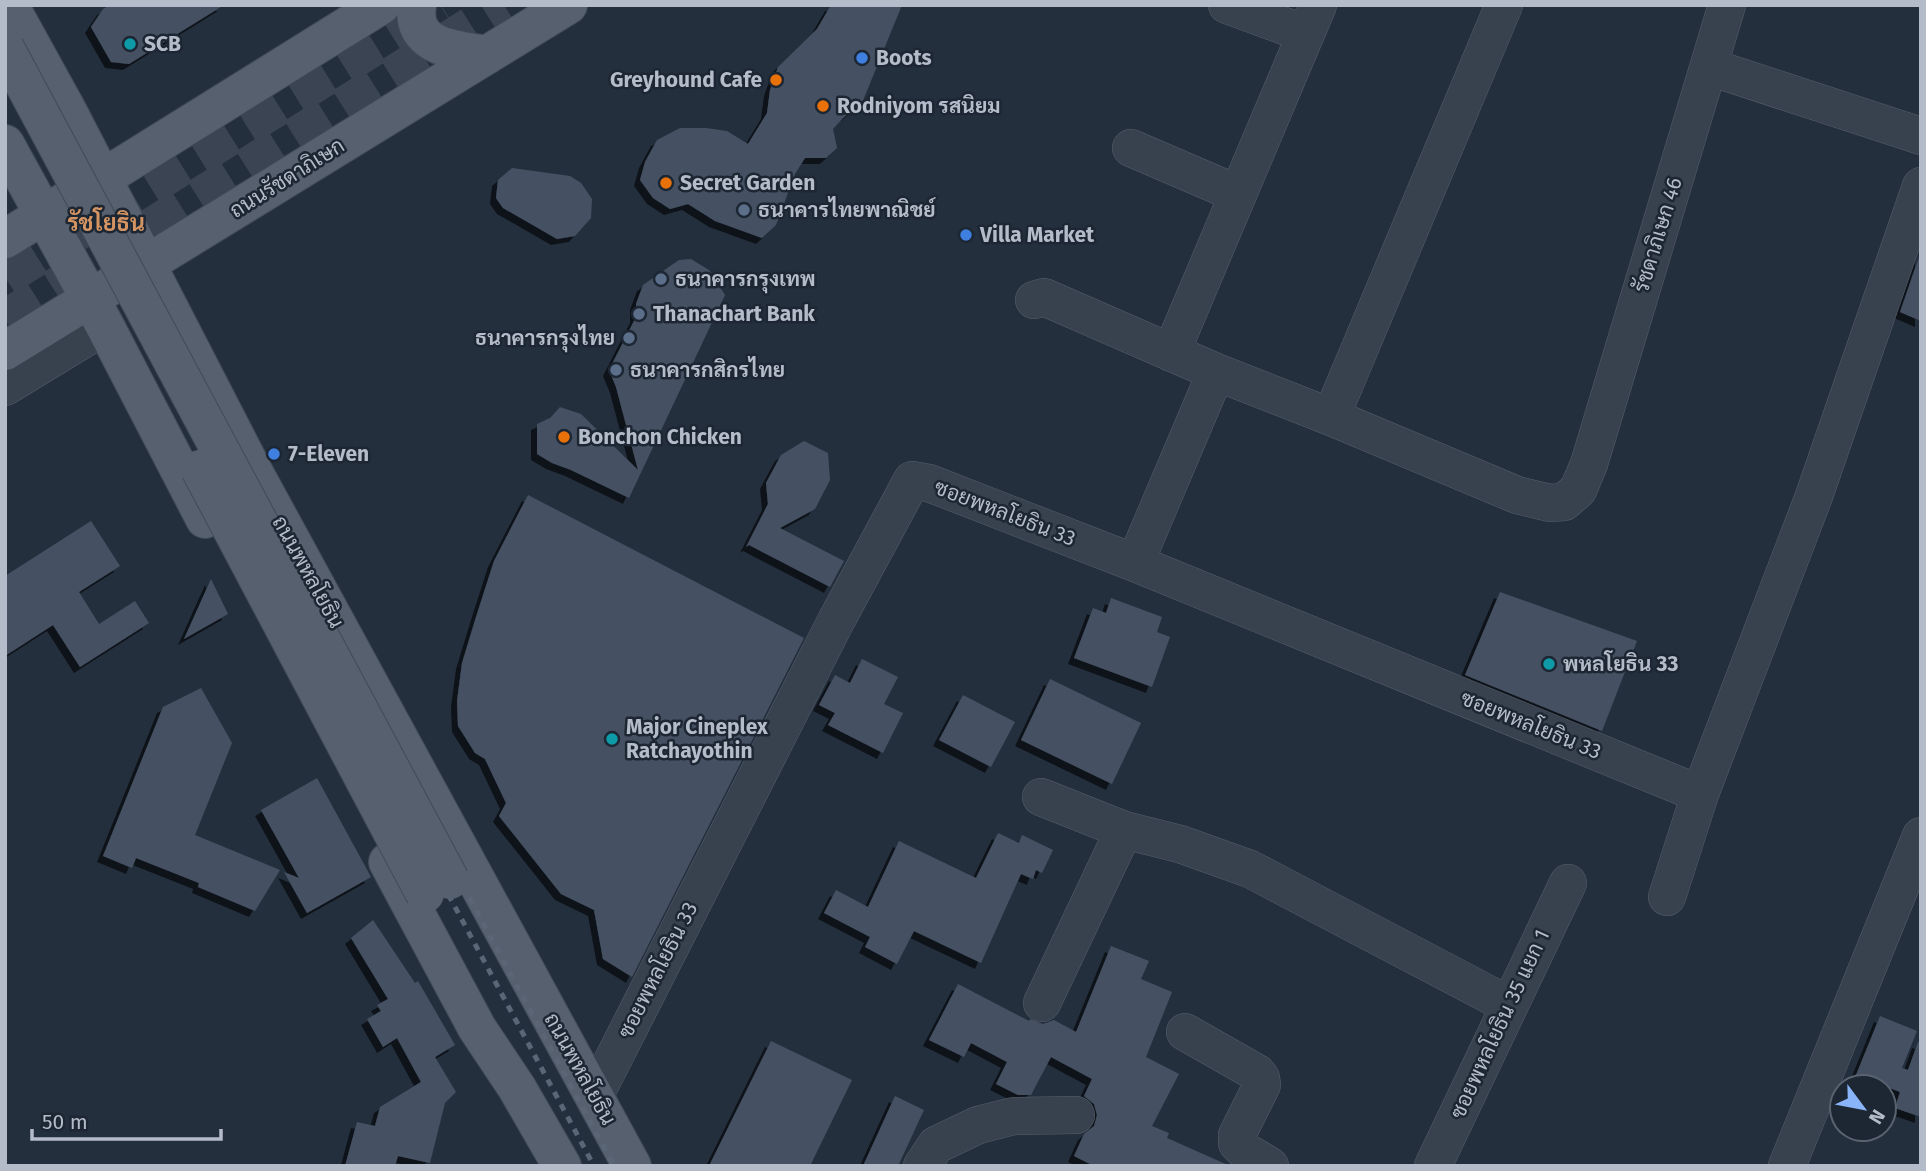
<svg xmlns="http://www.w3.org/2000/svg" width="1926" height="1171" viewBox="0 0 1926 1171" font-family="'Fira Sans',Sarabun,sans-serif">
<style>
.building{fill:#455162;filter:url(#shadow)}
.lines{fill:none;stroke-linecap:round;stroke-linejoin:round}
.major-tunnel{stroke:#3a4453;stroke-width:38;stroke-dasharray:38 19;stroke-linecap:butt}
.minor-casing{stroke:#565f6c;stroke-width:38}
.major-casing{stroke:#414a57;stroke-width:40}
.minor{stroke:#38414e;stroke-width:37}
.major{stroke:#56606e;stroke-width:38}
.rail{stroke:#5a6575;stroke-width:5;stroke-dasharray:7 7;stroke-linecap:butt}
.major-bridge-casing{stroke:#414a57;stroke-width:40;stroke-linecap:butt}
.major-bridge{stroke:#56606e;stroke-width:38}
.culture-dot{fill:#0f9aa8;stroke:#1d2633;stroke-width:2.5}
.shop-dot{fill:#3f7fe0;stroke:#1d2633;stroke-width:2.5}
.food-dot{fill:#e8710a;stroke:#1d2633;stroke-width:2.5}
.service-dot{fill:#5c6f8a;stroke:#1d2633;stroke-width:2.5}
.labels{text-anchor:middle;stroke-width:5;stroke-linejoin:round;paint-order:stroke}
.poi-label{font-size:21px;font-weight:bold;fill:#b4bcc9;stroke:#1d2633;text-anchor:start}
.street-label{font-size:21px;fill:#b4bcc9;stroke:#1d2633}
.neighbourhood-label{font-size:23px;font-weight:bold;fill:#d59563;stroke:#1d2633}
</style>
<defs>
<filter id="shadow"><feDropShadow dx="-6" dy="6" stdDeviation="0" flood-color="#0009"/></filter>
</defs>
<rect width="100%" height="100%" fill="#242f3e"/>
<path class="building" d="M110,5h114l-95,59 -18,-2 -20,-35 12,-18z
M831,5h71l-40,98 -19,15 -10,11 4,19 -11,10h-21l-10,16 -19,51 -14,13 -47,-17 -27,-17 -18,5 -17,-11 -13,-18 5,-18 12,-22 23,-12h26l21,3 21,13 19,-31 3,-23 8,-23 39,-38z
M512,168l58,8 11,7 11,16 -1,19 -16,18 -18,3 -54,-31 -7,-10 2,-18z
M1921,251v70l-21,-9z
M691,259l18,11 16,25 -96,203 -58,-28 -19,-7 -15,-9v-30l13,-6 10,-11 21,7 57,56 -22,-83 -7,-17 27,-53v-13l7,-19 36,-25z
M804,441l24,12 2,27 -15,29 -35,19 64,33 -14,26 -81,-42 -3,2 22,-43 -2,-21 15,-28z
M528,495l276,143 -172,339 -29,-18 -9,-49 -33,-16 -62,-78 7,-13 -21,-44 -10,-6 -17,-27 -1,-25 5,-38 14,-46 18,-56z
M91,521l29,45 -41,26 20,32 36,-23 14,22 -69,44 -27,-42 -48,31v-80z
M211,579l17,35 -44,25z
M1500,592l137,49 -35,90 -137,-56z
M1111,598l51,19 -5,15 13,5 -18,50 -78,-29 19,-50 13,5z
M862,659l36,18 -14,27 19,9 -20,40 -55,-28 7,-12 -16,-8 16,-30 15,8z
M1050,679l91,44 -29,61 -91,-44z
M201,688l31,55 -37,92 85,35 -25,41 -57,-24 1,-4 -63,-25 -4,10 -29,-12 60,-149z
M963,695l52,27 -24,45 -52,-27z
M317,778l54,99 -64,36 -23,-41 15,6 -38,-68z
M998,833l21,10 3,-8 31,15 -11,23 -6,-3 -3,9 -12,-5 -40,89 -67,-32 -17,33 -32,-17 5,-10 -46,-24 12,-23 32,17 31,-66 77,37z
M373,920l42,63 3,-2 37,64 -20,12 21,35 -11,11 -15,60 -32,-7 -3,10h-50l12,-44 18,4 5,-19 41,-25 -24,-44 -14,9 -16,-28 14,-8 -4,-6 11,-6 -37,-61z
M1111,946l38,15 -8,18 31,13 -26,65 33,17 -27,52 17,7 -2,5 63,28h-136l-20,-10 10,-22 10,-8 3,-11 -3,-11 -10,-8 8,-17 -41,-22 -20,38h-13l-22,-11 11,-22 -36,-19 -7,14 -35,-17 29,-56 71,37 1,-2 13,5 11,-4 22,12z
M1880,1016l37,15 -15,37 6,2 10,-28 3,1v74l-26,-9 5,-16 -44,-17z
M771,1041l81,39 -42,86h-101z
M895,1096l29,14 -26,56h-35z"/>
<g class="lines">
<path class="major-tunnel" d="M5,277l436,-272
M5,319l499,-314"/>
<defs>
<path id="minor" d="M1227,5l79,29
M1710,67l211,69
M1131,148l107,46
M1034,300l10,-3 172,75 115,45 186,78 33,8 14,-1 14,-12 11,-26 138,-459
M1171,353l147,-348
M5,387l100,-61
M1331,417l173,-412
M1135,563l81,-191
M1041,797l83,33 56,14 70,25 259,136
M1667,897l33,-103 114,-298 107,-310
M1042,1003l82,-173
M1185,1032l72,41 4,5 1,7 -25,50v8l8,8 25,15
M595,1095l241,-474 76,-141 17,3 206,80 565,231
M922,1166l14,-21 42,-20 36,-9 62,-1
M1433,1166l135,-283
M1787,1166l134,-330"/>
<path id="major" d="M9,5l59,107 184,357 380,697
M417,5c-7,44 41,45 70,50
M5,144l100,182 100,193
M5,239l376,-234
M5,351l563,-346
M388,862l89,166 40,60 45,78"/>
</defs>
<use href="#minor" class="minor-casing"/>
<use href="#major" class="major-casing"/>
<use href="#minor" class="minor"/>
<use href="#major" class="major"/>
<path class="rail" d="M5,35l609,1131
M5,68l589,1098"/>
<defs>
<path id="major-bridge" d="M5,48l445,832
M200,469l225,425"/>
</defs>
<use href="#major-bridge" class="major-bridge-casing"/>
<use href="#major-bridge" class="major-bridge"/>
</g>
<g class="culture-dot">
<circle cx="130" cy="44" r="7"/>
<circle cx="1549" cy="664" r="7"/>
<circle cx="612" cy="739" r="7"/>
</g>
<g class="shop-dot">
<circle cx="862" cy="58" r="7"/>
<circle cx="966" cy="235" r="7"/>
<circle cx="274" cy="454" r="7"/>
</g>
<g class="food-dot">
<circle cx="776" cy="80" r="7"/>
<circle cx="823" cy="106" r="7"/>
<circle cx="666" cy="183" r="7"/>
<circle cx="564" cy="437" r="7"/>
</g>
<g class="service-dot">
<circle cx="744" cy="210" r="7"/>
<circle cx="661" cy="279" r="7"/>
<circle cx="639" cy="314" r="7"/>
<circle cx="629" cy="338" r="7"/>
<circle cx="616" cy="370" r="7"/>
</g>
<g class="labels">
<g class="poi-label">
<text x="144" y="51">SCB</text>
<text x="876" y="65">Boots</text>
<text x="762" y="87" text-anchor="end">Greyhound Cafe</text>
<text x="837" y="113">Rodniyom รสนิยม</text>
<text x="680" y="190">Secret Garden</text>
<text x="758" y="217">ธนาคารไทยพาณิชย์</text>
<text x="980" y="242">Villa Market</text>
<text x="675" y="286">ธนาคารกรุงเทพ</text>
<text x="653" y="321">Thanachart Bank</text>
<text x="615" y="345" text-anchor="end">ธนาคารกรุงไทย</text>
<text x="630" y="377">ธนาคารกสิกรไทย</text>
<text x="578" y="444">Bonchon Chicken</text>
<text x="288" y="461">7-Eleven</text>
<text x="1563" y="671">พหลโยธิน 33</text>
<text x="626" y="734">Major Cineplex<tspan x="626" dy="24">Ratchayothin</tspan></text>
</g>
<g class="street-label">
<text transform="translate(287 178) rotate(-32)" y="7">ถนนรัชดาภิเษก</text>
<text transform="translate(1658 235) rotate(-73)" y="7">รัชดาภิเษก 46</text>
<text transform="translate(1005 513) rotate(21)" y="7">ซอยพหลโยธิน 33</text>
<text transform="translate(308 572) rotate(61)" y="7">ถนนพหลโยธิน</text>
<text transform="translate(1531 725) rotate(22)" y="7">ซอยพหลโยธิน 33</text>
<text transform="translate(658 970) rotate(-63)" y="7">ซอยพหลโยธิน 33</text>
<text transform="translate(1500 1024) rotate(-65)" y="7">ซอยพหลโยธิน 35 แยก 1</text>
<text transform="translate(580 1069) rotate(61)" y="7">ถนนพหลโยธิน</text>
</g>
<g class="neighbourhood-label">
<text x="106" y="231">รัชโยธิน</text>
</g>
</g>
<rect width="1926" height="1171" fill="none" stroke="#b4bcc9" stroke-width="14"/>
<g transform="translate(1863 1108) rotate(122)"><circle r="33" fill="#1d2633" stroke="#59626f" stroke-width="2"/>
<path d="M0-5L12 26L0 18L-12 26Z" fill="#8ab4f8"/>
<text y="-10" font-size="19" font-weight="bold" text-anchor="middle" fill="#b4bcc9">N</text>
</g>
<path d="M32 1129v10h189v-10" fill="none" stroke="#b4bcc9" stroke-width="3.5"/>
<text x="42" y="1129" font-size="21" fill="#b4bcc9" stroke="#1d2633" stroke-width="5" paint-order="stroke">50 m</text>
</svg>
